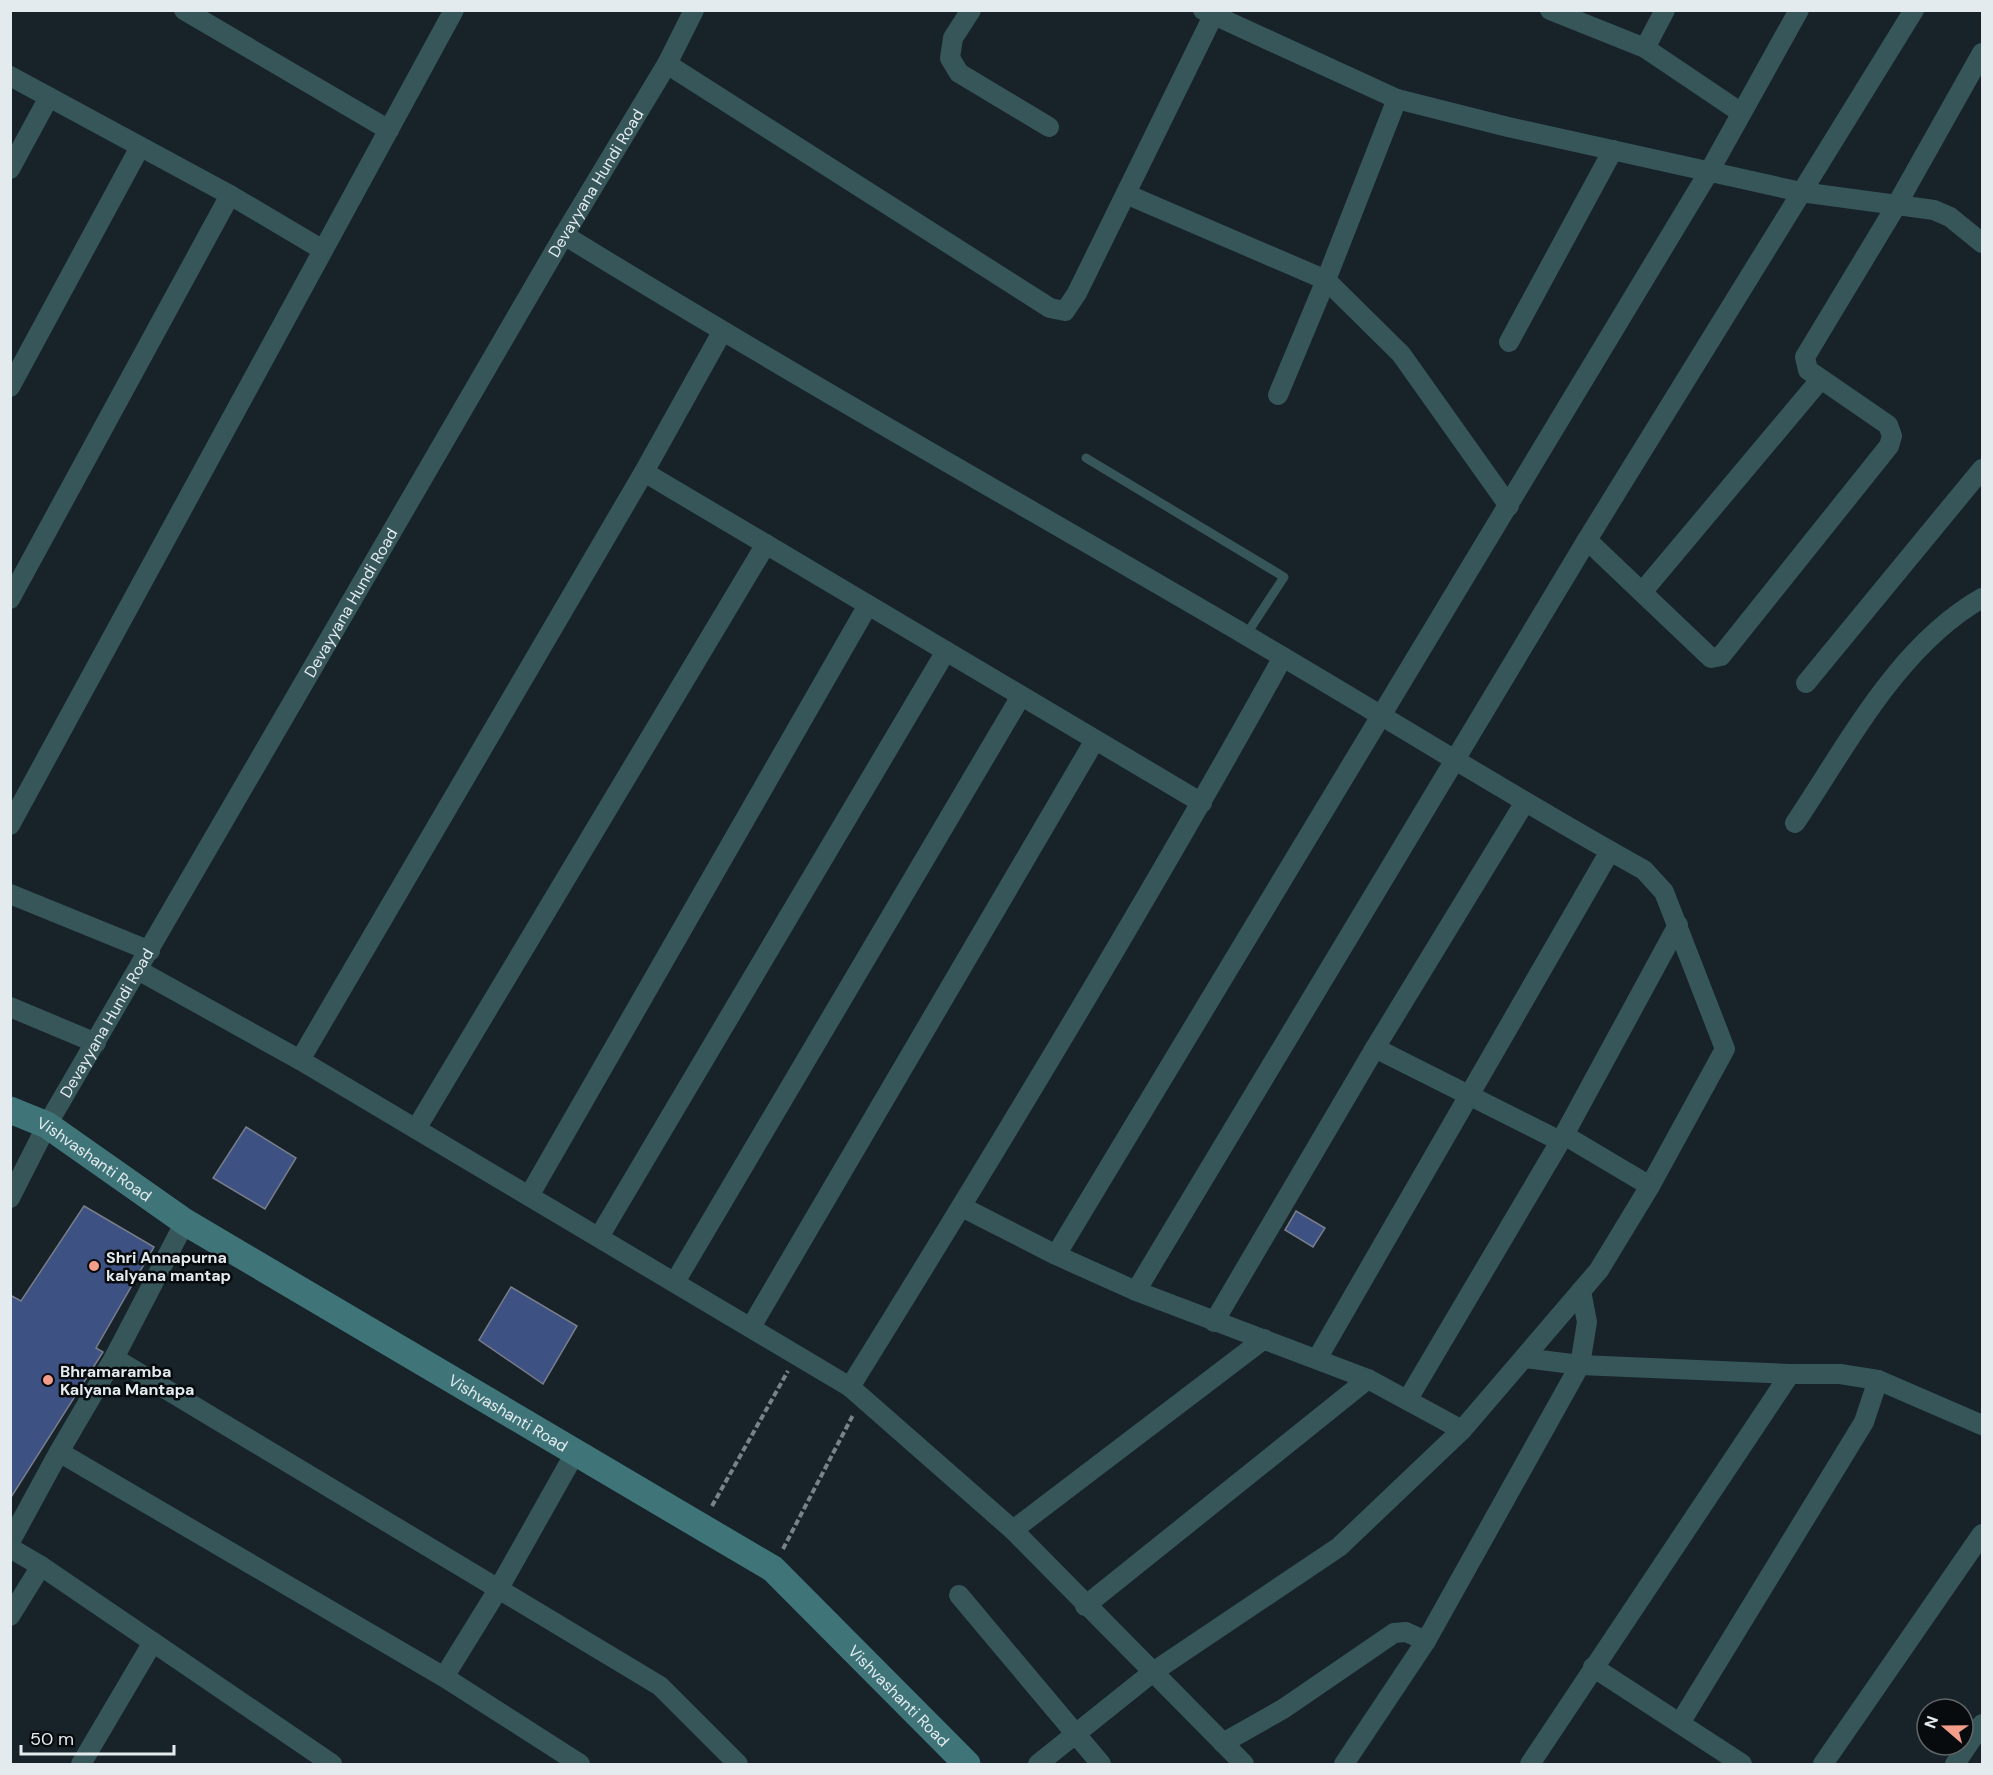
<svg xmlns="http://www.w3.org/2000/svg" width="1993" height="1775" viewBox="0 0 1993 1775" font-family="'DM Sans',sans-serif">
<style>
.building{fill:#3d5182;stroke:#777d8a;stroke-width:1.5}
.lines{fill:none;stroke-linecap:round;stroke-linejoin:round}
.path{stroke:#798288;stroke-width:4;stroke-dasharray:6 3;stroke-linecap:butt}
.lane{stroke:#365659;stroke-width:9}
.street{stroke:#365659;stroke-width:20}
.secondary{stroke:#3f7579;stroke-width:27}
.poi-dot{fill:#f49d8b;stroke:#070b0e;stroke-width:2}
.labels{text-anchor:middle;stroke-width:5;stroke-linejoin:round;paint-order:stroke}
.street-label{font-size:16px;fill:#e3ebef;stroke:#070b0e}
.poi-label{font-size:16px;font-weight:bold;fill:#e3ebef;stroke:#070b0e;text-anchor:start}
</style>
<rect width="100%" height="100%" fill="#172229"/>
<path class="building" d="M246,1127l50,31 -31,51 -52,-31z
M84,1206l70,41 -58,101 7,4 -93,147v-204l11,6z
M1296,1211l29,17 -12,19 -28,-17z
M511,1287l66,39 -34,58 -64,-44z"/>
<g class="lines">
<path class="path" d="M712,1506l76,-135
M783,1549l70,-134"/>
<path class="lane" d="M1086,458l198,119 -38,58"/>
<g class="street">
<path d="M184,10l205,120"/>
<path d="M971,10l-18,28 -3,20 9,15 90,54"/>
<path d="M1203,10l194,89 111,28 293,65 133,18 16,7 32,26"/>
<path d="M1550,10l95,38 95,64"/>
<path d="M1645,48l20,-38"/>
<path d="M667,64l383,244 15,3 12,-18 136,-277"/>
<path d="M10,76l220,119 93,55"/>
<path d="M10,169l39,-72"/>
<path d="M1126,194l200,86 75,74 108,152"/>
<path d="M564,235c226,139 456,268 685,402 132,77 262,159 395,233l20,22 61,157 -75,137 -51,84 -137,160 -123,117 -186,125 -115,92"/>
<path d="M1509,342l104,-192"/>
<path d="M10,387l130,-240"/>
<path d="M1278,395l48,-115 71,-181"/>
<path d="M644,472l558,331"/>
<path d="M1587,540l124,118 10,-2 168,-210 3,-10 -4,-11 -80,-55 -3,-13 91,-151 86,-153"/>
<path d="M1643,591l177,-211"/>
<path d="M10,599l220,-404"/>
<path d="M1806,683l176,-214"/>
<path d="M1795,823c53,-79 103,-177 187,-225"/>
<path d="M10,825l444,-815"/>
<path d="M10,894l140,57"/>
<path d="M138,970l162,90 550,327 163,143 231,234"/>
<path d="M10,1007l86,36"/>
<path d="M1375,1048l185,93"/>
<path d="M300,1060l344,-588 78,-140"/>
<path d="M416,1129l350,-585"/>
<path d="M1564,1135l86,51"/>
<path d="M529,1196l339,-591"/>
<path id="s1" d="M10,1198l37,-73 517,-890 103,-171 27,-54"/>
<path d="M962,1207l94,48 80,36 232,88 94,51"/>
<path d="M599,1237l347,-586"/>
<path d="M1056,1255l654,-1085 89,-160"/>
<path d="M675,1282l346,-586"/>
<path d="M1136,1291l451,-751 327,-530"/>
<path d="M1214,1322l161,-274 150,-246"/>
<path d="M751,1327l344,-587"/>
<path d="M114,1358l546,328 78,78"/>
<path d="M1524,1358l56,7 210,9h50l38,6 104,45"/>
<path d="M1317,1359l293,-508"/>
<path d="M850,1387c149,-240 296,-483 433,-730"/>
<path d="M1408,1399l156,-264 114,-210"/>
<path d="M59,1452l385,225 55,-89 76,-135"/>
<path d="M1013,1530l251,-191"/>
<path d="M10,1542l49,-90 55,-94 71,-136"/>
<path d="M10,1548l31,18 291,198"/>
<path d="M959,1595l142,169"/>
<path d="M1085,1606l283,-227"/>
<path d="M10,1616l31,-50"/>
<path d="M1593,1667l149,97"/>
<path d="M444,1677l136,87"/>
<path d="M1680,1723l184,-301 14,-42"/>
<path d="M1223,1743l60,-34 111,-76 12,-1 20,9"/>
<path d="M81,1764l72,-122"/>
<path d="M1344,1764l82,-123 154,-276 7,-43 -6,-31"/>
<path d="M1530,1764l260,-390"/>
<path d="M1823,1764l159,-230"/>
<path d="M1955,1764l27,-40"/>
</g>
<path class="secondary" id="s2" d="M10,1110l37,15 138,97 588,347 194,195"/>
</g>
<g class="poi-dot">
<circle cx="94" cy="1266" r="6"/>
<circle cx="48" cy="1380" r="6"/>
</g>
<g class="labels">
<g class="street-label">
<text dy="6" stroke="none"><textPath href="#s1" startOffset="1172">Devayyana Hundi Road</textPath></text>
<text dy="6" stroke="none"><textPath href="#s1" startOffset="686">Devayyana Hundi Road</textPath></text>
<text dy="6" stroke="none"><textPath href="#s1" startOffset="200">Devayyana Hundi Road</textPath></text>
<text dy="6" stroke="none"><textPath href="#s2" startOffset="98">Vishvashanti Road</textPath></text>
<text dy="6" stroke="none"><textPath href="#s2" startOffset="584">Vishvashanti Road</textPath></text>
<text dy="6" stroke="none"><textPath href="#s2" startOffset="1070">Vishvashanti Road</textPath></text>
</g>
<g class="poi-label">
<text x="106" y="1263">Shri Annapurna<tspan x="106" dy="18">kalyana mantap</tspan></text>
<text x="60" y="1377">Bhramaramba<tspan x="60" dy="18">Kalyana Mantapa</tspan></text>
</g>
</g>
<rect width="1993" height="1775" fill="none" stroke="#e3ebef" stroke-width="24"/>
<g transform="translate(1945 1727) rotate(290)"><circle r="28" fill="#070b0e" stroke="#5f6568" stroke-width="1.5"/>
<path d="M0-4.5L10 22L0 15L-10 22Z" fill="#f49d8b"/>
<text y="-9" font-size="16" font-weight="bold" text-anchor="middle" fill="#e3ebef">N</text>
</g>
<path d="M21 1745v9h153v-9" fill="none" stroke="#e3ebef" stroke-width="3"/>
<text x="30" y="1745" font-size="18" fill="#e3ebef" stroke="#070b0e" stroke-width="4.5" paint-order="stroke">50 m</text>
</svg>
